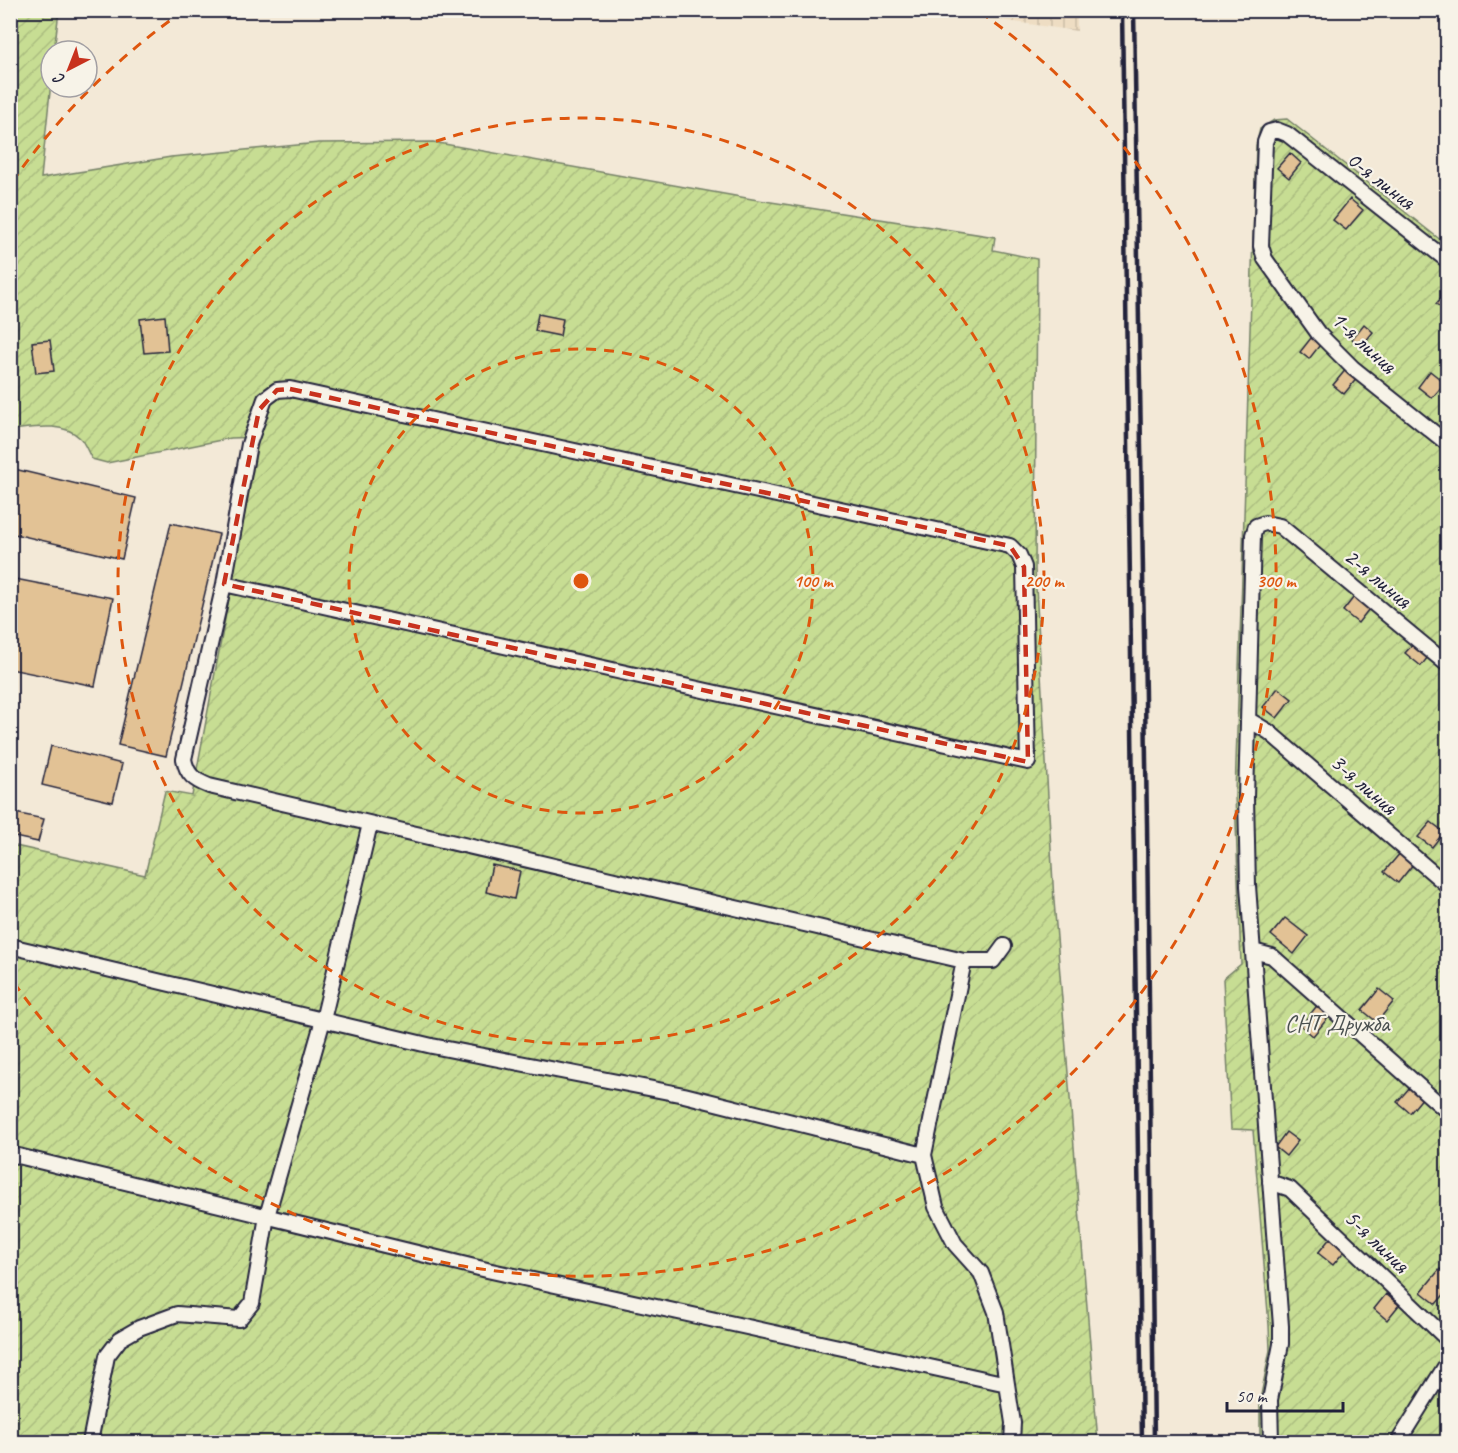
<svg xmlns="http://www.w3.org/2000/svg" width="1458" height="1453" viewBox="0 0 1458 1453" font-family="Caveat,sans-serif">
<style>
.industrial{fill:url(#industrial-grid)}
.garden{fill:url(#garden-furrows);stroke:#748067;stroke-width:1.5}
.building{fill:#e2c295;stroke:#22223b;stroke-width:1.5}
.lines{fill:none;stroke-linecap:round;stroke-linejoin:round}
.minor-casing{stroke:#22223b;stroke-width:18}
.minor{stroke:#f7f3e8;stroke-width:14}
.rail{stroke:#22223b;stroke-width:4.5}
.marked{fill:none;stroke:#c8321e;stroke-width:4.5;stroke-dasharray:12 8;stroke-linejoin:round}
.ring{fill:none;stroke:#de560e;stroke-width:3;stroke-dasharray:10 8}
.labels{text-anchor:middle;stroke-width:4.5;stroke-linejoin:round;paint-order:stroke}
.street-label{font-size:24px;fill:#22223b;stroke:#f7f3e8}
.park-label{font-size:24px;fill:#4b5151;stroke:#f7f3e8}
.centre{fill:#de560e;stroke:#f7f3e8;stroke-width:3}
.ring-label{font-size:18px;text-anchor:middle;font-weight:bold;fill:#de560e;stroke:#f7f3e8;stroke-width:4.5;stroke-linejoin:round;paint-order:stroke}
</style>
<defs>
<pattern id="industrial-grid" width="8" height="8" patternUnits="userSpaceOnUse" patternTransform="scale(1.5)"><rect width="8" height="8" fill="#eeddc3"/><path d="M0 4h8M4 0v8" fill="none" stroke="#ccbda8"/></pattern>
<pattern id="garden-furrows" width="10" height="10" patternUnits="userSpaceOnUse" patternTransform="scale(1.5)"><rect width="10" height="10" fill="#c7dd93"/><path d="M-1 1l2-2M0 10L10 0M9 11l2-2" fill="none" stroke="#abbd80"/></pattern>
</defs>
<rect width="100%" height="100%" fill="#f3e9d7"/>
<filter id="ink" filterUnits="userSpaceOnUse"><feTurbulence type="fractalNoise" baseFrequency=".0167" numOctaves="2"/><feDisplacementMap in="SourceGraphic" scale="12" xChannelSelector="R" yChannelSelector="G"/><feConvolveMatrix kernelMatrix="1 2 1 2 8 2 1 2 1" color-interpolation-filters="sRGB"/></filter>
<g filter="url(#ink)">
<path class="industrial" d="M939,11h138v20z"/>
<path class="garden" d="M11,11h48l-5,40h-3v31l-10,96 130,-21 148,-14 114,-1 319,57 243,38 -2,13 44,9 -2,311 19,331 44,541h-1087v-597l134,30 20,-84 27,5 67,-359 -28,1 -124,25 -15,-4c-4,-6 -7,-16 -12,-21 -17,-17 -48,-10 -69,-8z
M1287,119l160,126v1197h-187v-42l10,-50 -1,-25 -16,-195 -22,-1 -8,-150 18,-15 -6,-170 21,-649 4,-16 14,-9z"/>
<path class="building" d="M1290,153l11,10 -12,15 -12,-10z
M1350,199l13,11 -17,20 -13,-10z
M1448,290v23l-12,-9z
M538,314l25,5 -3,17 -25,-5z
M165,316l3,35 -24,2 -4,-34z
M1364,324l9,8 -12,15 -9,-8z
M1311,338l9,7 -11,14 -9,-7z
M50,340l4,31 -18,2 -4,-31z
M1347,368l11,9 -14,17 -11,-9z
M1430,371l15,12 -13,15 -14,-11z
M10,468l126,30 -14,61 -112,-26z
M171,523l48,11 -53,222 -48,-11z
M10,578l103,20 -18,88 -85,-17z
M1357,593l15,12 -14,18 -15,-12z
M1416,641l15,12 -10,13 -16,-13z
M1278,688l14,11 -15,19 -14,-11z
M51,746l71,18 -9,38 -71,-17z
M10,812l34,7 -6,23 -28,-6z
M1431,822l13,10 -12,15 -14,-10z
M1401,852l13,11 -16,20 -14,-11z
M492,865l28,6 -6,28 -28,-7z
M1285,918l23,18 -14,18 -23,-19z
M1379,989l15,12 -17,21 -15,-12z
M1319,1003l13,10 -19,23 -12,-10z
M1411,1086l13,10 -14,17 -13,-11z
M1286,1132l12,9 -12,15 -11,-9z
M1331,1237l15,12 -13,16 -15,-12z
M1440,1269l8,6v15l-12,14 -15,-12z
M1386,1294l13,11 -12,15 -13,-11z"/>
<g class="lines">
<defs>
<path id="minor" d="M1448,261l-161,-127 -10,-4 -8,2 -4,10 -4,104 4,13 53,74 35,35 95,76
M224,584l804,178 -4,-195 -5,-12 -9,-9 -720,-157 -13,1 -12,9 -16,45 -25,140 -40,175c3,16 10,21 25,27l755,175h29l11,-15
M1249,720l20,12 179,154
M10,946l422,100 252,49 240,60
M1253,951l19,5 176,156
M964,961l-40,194 12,52 19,37 26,29 15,39 17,111 -1,19
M10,1154l477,116 520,114
M1270,1182l20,7 158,151
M90,1442l17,-86 13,-17 19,-11 38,-14 62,5 13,-16 15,-87 56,-196 47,-196
M1271,1442l-1,-42 11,-56v-18l-33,-440 -2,-88 7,-263 3,-9 9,-3 15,3 168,139
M1398,1442l50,-80"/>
</defs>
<use href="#minor" class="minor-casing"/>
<use href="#minor" class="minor"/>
<path class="rail" d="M1122,10l20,1432
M1134,10l13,813 7,619"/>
</g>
</g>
<path class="marked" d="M290,389l720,157 14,21 4,195 -804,-178 35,-174 18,-20z"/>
<g class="ring">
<circle cx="581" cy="581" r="232"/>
<circle cx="581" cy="581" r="463"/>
<path d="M12 182A695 695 0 0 1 182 12M980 12A695 695 0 1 1 12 980"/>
</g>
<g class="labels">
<g class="street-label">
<text transform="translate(1381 180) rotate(38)" y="8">0-я линия</text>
<text transform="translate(1364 342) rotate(43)" y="8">1-я линия</text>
<text transform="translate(1378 578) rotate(40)" y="8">2-я линия</text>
<text transform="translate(1364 784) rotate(41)" y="8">3-я линия</text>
<text transform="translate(1377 1241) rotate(44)" y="8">5-я линия</text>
</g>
<g class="park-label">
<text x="1337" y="1031">СНТ Дружба</text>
</g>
</g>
<circle cx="581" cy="581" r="9" class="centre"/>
<g class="ring-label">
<text x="813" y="587">100 m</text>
<text x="1044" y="587">200 m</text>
<text x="1276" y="587">300 m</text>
</g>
<rect width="1458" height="1453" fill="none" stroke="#f7f3e8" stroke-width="36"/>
<rect x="18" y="18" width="1422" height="1417" fill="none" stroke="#22223b" stroke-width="2" filter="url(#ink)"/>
<g transform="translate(69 69) rotate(222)"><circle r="28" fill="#f7f3e8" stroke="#a29fa3" stroke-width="1.5"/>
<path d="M0-4.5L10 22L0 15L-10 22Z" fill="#c8321e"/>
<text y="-9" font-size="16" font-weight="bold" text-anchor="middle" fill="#22223b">С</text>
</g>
<path d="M1227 1402v9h116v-9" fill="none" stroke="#22223b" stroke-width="3"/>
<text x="1236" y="1402" font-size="18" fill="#22223b" stroke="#f7f3e8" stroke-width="4.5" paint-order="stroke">50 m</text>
</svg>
